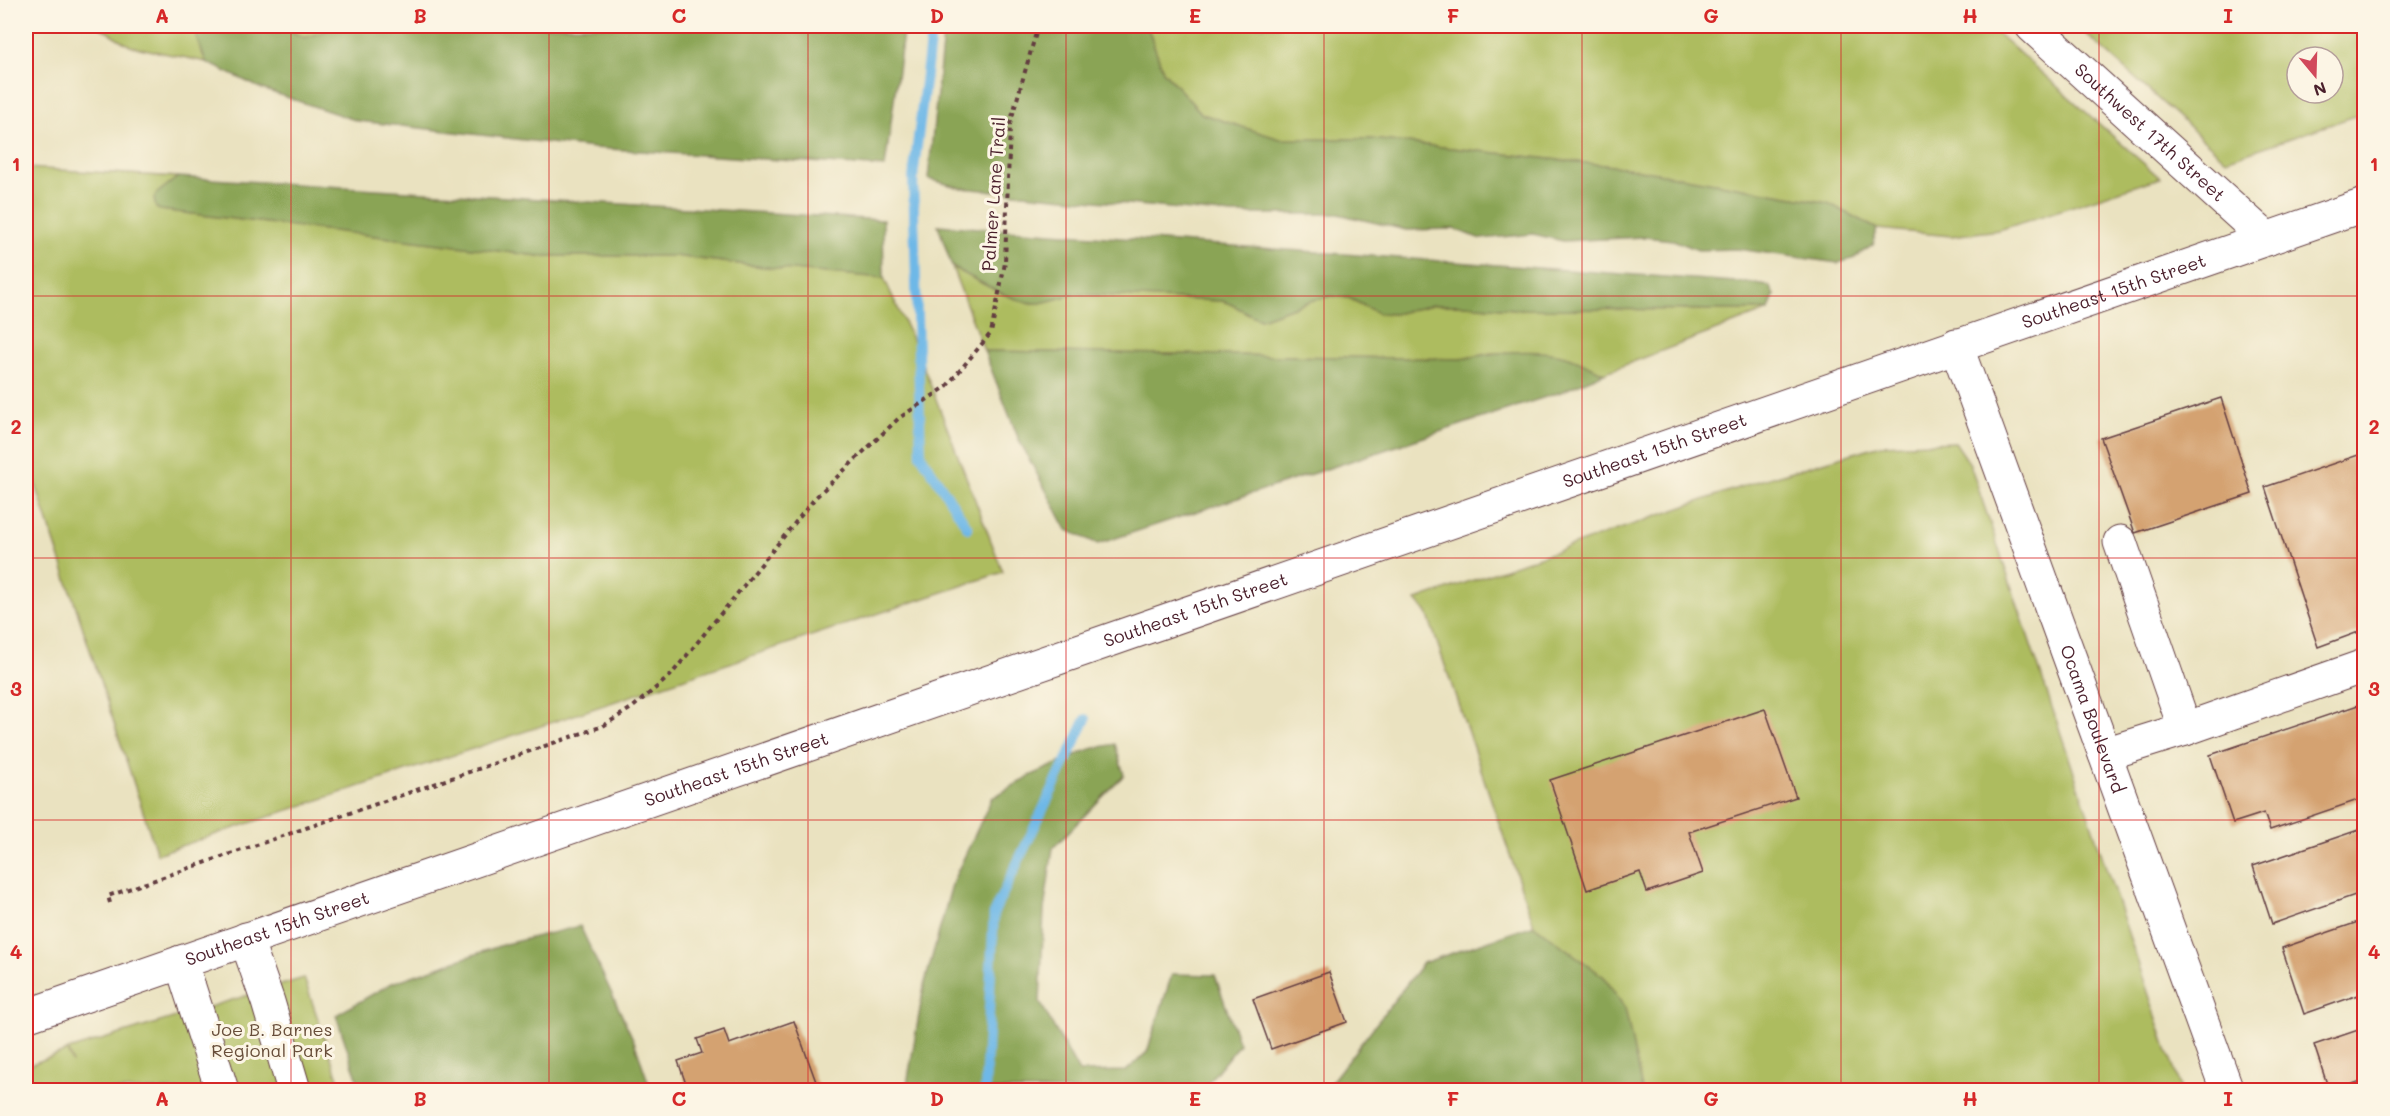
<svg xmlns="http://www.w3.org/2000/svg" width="2390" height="1116" viewBox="0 0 2390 1116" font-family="Mali,sans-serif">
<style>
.green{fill:#adbc5e;stroke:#7c6e44;stroke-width:1.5;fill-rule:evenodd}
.forest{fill:#8aa455;stroke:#6a6240;stroke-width:1.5}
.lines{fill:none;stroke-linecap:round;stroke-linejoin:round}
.stream{stroke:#6eb8e7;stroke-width:10}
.building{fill:#d4a271}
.minor-casing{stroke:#623c41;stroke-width:35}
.major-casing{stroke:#623c41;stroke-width:35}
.path{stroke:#623c41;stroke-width:4;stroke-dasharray:4.5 4.5;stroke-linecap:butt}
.minor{stroke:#fff;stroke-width:33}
.major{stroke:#fff;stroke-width:33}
.grid{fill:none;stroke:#d62828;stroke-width:1.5;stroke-opacity:0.55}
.labels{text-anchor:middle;stroke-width:6;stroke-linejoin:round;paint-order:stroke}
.street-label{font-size:18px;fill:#4a1f2b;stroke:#fcf5e5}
.park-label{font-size:18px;fill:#684e3a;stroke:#fcf5e5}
.neatline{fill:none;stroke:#d62828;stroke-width:2}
.grid-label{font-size:20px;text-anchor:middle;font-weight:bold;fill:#d62828}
</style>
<rect width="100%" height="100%" fill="#fcf5e5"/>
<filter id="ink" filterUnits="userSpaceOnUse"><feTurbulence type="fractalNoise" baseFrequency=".0167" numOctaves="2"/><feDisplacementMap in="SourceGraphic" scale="12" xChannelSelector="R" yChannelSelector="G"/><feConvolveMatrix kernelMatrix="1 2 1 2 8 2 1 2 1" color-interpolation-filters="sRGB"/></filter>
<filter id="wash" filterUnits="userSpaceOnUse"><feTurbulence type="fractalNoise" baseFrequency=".008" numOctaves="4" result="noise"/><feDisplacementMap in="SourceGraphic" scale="24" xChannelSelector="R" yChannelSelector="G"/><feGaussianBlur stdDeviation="1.35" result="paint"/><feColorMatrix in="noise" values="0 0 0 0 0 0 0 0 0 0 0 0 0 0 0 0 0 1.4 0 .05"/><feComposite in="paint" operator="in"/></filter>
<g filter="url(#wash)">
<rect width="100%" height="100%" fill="#eae2c0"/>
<path class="green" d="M98,26h94l14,36 -76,-16z
M279,26h61l-35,12z
M1147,26h842l171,152 -161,52 -48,6 -74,-7 -49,-26 -206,-36 -251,-28 -91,1 -78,-26 -39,-43z
M2077,26h287v87l-138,47zM2297,57h36v36h-36z
M26,168l152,9 -22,17v14l5,2 378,46h135l108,13 102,9 33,72 86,222 -846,282 -131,-399z
M952,267c22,11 63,38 87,36 10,-1 25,-7 37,-9l146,7c15,4 25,14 39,18l49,-18 21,-5 18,2 29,15 16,1 38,-9h34l49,4 254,1 -165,63 -35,-16 -78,-4 -30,6 -477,-8z
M1955,442l15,22 211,626h-539l-17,-82 -21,-31 -70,-52 -107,-312 -11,-13 336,-117 129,-38z
M304,978l38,112h-316v-24l41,-15 5,12 -4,-13z"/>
<path class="forest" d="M192,26h87l26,12 35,-12h564l-19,141 -291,-19 -236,-27 -96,-32 -56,-27z
M944,26h203l16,45 39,43 78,25h91l251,28 206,36 49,26 -4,16 -21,14 -14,4 -101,-14 -39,1 -25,-10 -29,-3 -81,4 -30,-7 -52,5 -27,-10 -48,1 -68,-16h-106l-271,-26 -33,-9z
M178,177l705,43 1,58 -102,-9 -108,-13h-135l-379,-46 -4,-2 -2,-9 2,-5z
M938,225l812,58 19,3 5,9 -5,15 -254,-1 -49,-4h-34l-38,9 -16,-1 -29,-15 -18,-2 -21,5 -49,18c-14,-4 -24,-14 -39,-18l-146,-7c-12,2 -27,8 -37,9 -24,2 -65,-25 -87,-36z
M984,351l477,8c34,-7 73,-12 108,-2 12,4 24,11 35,16l-43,19 -463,152 -31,-14 -48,-90z
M1115,744l9,31 -71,73 -9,62 -4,92 39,70 47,-1 21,-19 25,-78 43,1 24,69 -37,46h-296l18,-104 29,-105 39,-83 38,-22 60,-27z
M1534,925l70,52 21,31 17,82h-317l98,-127z
M580,926l54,115 17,49h-290l-25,-75 56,-32 113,-39z"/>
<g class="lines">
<path class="stream" d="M932,26l-19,152 8,277 47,73
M985,1090l9,-178 92,-193"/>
</g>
<g id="blocks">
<path class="building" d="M2221,398l31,96 -117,39 -34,-95z
M2364,453v177l-46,17 -53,-160z
M2364,703v95l-94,32 -6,-17 -31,10 -23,-68z
M1765,709l31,88 -107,35 14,41 -56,19 -7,-20 -53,18 -37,-110z
M2364,828v64l-92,32 -19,-58z
M2364,920v73l-60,21 -22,-66z
M1329,972l18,50 -76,27 -18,-50z
M794,1021l25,69h-131l-10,-29 24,-8 -5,-14 27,-9 5,14z
M2364,1028v52l-29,10h-6l-15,-45z"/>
</g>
</g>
<g filter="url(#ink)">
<use href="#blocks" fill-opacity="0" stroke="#623c41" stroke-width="1.5"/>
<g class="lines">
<defs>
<g id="minor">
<path id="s1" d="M2032,26l235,213"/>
<path id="s2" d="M1956,345l271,745"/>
<path d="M2185,729l179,-63"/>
<path d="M2105,754l80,-25 -65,-187"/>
<path d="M246,939l22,63 26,88"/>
<path d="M181,962l41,128"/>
</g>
<g id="major">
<path id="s3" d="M26,1016l2338,-811"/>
</g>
</defs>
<use href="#minor" class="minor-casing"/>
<use href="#major" class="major-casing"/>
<path class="path" d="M110,903l-2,-7 495,-170 30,-19 37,-31 146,-179 83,-79 47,-31 45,-54 14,-70 5,-139 28,-98"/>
<use href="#minor" class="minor"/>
<use href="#major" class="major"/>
</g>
</g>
<path class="grid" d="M291,26v1064M549,26v1064M808,26v1064M1066,26v1064M1324,26v1064M1582,26v1064M1841,26v1064M2099,26v1064M26,296h2338M26,558h2338M26,820h2338"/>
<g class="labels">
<g class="street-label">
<text dy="6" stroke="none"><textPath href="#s1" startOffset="159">Southwest 17th Street</textPath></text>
<text transform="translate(994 194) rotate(-86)" y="6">Palmer Lane Trail</text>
<text dy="6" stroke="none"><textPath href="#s3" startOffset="2210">Southeast 15th Street</textPath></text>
<text dy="6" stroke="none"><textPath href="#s3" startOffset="1724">Southeast 15th Street</textPath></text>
<text dy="6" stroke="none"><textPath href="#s3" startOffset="1238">Southeast 15th Street</textPath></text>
<text dy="6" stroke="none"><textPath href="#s2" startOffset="398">Ocama Boulevard</textPath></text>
<text dy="6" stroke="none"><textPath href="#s3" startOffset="752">Southeast 15th Street</textPath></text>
<text dy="6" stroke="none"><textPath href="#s3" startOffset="266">Southeast 15th Street</textPath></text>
</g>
<g class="park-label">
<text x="272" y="1036">Joe B. Barnes<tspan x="272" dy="21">Regional Park</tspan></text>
</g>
</g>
<rect width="2390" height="1116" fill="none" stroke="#fcf5e5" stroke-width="66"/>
<g transform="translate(2315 75) rotate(161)"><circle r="28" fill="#fcf5e5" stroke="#b59f9b" stroke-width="1.5"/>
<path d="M0-4.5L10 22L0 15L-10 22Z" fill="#d1495b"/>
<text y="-9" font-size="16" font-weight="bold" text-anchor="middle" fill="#4a1f2b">N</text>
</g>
<rect x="33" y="33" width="2324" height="1050" class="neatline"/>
<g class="grid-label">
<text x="162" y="23">A</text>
<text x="420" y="23">B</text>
<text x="679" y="23">C</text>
<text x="937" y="23">D</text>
<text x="1195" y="23">E</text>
<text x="1453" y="23">F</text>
<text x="1711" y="23">G</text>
<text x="1970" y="23">H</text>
<text x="2228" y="23">I</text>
<text x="16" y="171">1</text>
<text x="2374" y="171">1</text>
<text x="16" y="434">2</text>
<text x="2374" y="434">2</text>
<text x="16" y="696">3</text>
<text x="2374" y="696">3</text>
<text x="16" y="959">4</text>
<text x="2374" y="959">4</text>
<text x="162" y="1106">A</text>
<text x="420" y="1106">B</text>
<text x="679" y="1106">C</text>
<text x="937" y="1106">D</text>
<text x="1195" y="1106">E</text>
<text x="1453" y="1106">F</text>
<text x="1711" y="1106">G</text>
<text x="1970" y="1106">H</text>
<text x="2228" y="1106">I</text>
</g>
</svg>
